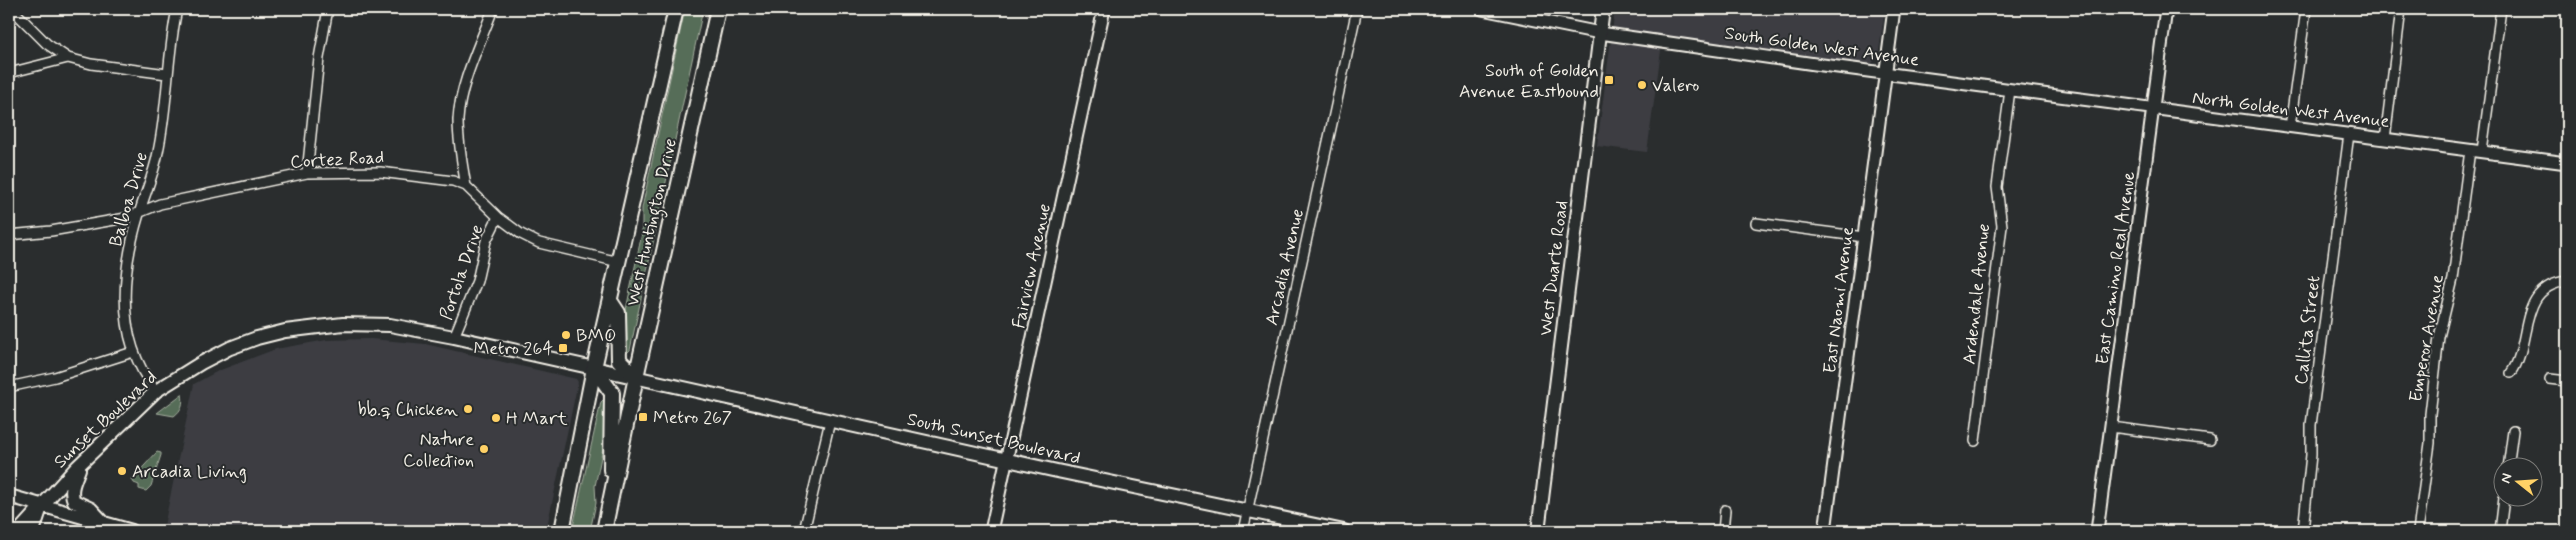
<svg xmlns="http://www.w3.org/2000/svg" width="2576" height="540" viewBox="0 0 2576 540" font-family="Mynerve,sans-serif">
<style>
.built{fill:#3d3e43}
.green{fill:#576d58;stroke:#a6afa0}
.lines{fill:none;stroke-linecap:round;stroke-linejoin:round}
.minor-casing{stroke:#f4f1e8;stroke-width:12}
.tertiary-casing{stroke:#f4f1e8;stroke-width:15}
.secondary-casing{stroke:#f4f1e8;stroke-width:16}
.primary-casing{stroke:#f4f1e8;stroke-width:18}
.minor{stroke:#2a2d2e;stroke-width:9}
.tertiary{stroke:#2a2d2e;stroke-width:11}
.secondary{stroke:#2a2d2e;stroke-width:12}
.primary{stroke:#2a2d2e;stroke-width:14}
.poi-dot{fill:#ffd166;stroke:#2a2d2e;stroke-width:2}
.labels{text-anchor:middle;stroke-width:4;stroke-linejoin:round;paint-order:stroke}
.street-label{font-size:18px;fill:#f4f1e8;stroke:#2a2d2e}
.poi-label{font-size:18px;fill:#f4f1e8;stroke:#2a2d2e;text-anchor:start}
</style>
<rect width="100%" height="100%" fill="#2a2d2e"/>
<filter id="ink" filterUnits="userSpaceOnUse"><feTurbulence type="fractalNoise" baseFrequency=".02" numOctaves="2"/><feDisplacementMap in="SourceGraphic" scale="10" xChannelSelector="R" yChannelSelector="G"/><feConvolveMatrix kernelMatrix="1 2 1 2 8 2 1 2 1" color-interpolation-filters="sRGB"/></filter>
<g filter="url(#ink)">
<path class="built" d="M1615,9h270l-7,48 -7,7 -208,-28 -16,116 -50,-6z
M371,339l54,5 151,35 2,3 -32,149h-383l31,-147 24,-13 58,-22 51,-9z"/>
<path class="green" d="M685,9h18l-73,341 -5,5 -3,-26 20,-96v-25z
M182,394c2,9 0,16 -8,22l-17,-3z
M603,400h3l3,19 -14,67 1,17 -6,28h-18l29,-129z
M157,452l4,1v2l-10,31 -5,5 -7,-2v-4l-5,-2 -2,-4z"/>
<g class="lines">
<defs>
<path id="minor" d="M12,9l35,35 21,14
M9,73l59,-15 23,6 76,10
M2290,127l16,-118
M2385,139l16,-130
M2482,151l19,-142
M307,173l12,-115 9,-49
M466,186c-4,-22 -8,-44 -8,-66 2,-37 22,-76 35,-111
M1756,223l108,14
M9,235l42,-4 75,-13 34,-14 147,-31 73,-1 73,9 13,5 32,31 23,17 18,9 80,19
M454,337l23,-56 9,-40 12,-24
M2511,373c22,-30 5,-86 56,-92
M2550,379l17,2
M9,387l46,-10 78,-25
M156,391c-41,-51 -35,-118 -17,-177 6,-21 15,-40 19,-62 10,-47 9,-96 19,-143
M2111,427l99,13
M1975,441l27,-215 -5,-39 13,-97
M2508,468l5,-37
M804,531l26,-110
M1243,531l114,-522
M1723,531l2,-21
M2303,531l8,-76v-30l38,-291
M2418,531l12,-88v-29l9,-77 14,-58 17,-129
M2500,531l4,-33"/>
<path id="tertiary" d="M1482,9l118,24 215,31 752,99
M991,531l113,-522
M1825,531l69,-522
M2097,531l69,-522"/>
<path id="secondary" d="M79,469c-4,11 -10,21 -5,32l17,8 14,15
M9,496l123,35
M19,531l58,-64 79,-76 45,-28 29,-15 27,-10 28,-7 58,-7 47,1 64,12 603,134 287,60
M33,531l7,-21
M1538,531l65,-522"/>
<path id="primary" d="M610,301l8,12 1,47 17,17
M594,368l18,25 -1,77
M562,531l32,-163 82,-359
M604,531l32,-154 82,-368"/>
</defs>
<use href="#minor" class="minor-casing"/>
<use href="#tertiary" class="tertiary-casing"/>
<use href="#secondary" class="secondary-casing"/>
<use href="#primary" class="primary-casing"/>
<use href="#minor" class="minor"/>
<use href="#tertiary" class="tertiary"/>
<use href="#secondary" class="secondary"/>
<use href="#primary" class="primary"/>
</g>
</g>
<g class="poi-dot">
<rect x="1604" y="75" width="10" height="10" rx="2.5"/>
<circle cx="1642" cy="85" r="5"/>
<circle cx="566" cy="335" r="5"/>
<rect x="558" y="343" width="10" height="10" rx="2.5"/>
<circle cx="468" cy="409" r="5"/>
<rect x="638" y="412" width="10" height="10" rx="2.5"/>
<circle cx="496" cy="418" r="5"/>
<circle cx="484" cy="449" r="5"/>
<circle cx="122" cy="471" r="5"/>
</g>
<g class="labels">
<g class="street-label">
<text transform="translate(1822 46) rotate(8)" y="6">South Golden West Avenue</text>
<text transform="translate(2291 109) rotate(7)" y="6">North Golden West Avenue</text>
<text transform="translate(337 159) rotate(-3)" y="6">Cortez Road</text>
<text transform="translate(128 199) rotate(-74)" y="6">Balboa Drive</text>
<text transform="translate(651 222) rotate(-77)" y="6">West Huntington Drive</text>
<text transform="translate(1031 266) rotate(-78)" y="6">Fairview Avenue</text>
<text transform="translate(1284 267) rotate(-77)" y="6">Arcadia Avenue</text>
<text transform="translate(1553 268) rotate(-83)" y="6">West Duarte Road</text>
<text transform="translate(2115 268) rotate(-82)" y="6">East Camino Real Avenue</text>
<text transform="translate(461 272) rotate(-71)" y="6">Portola Drive</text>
<text transform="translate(1976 294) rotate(-84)" y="6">Ardendale Avenue</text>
<text transform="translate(1838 300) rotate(-83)" y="6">East Naomi Avenue</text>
<text transform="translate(2307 330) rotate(-83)" y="6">Callita Street</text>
<text transform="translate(2426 338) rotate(-80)" y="6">Emperor Avenue</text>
<text transform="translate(105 419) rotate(-43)" y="6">Sunset Boulevard</text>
<text transform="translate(994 438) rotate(13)" y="6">South Sunset Boulevard</text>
</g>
<g class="poi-label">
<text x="1599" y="76" text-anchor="end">South of Golden<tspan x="1599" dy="21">Avenue Eastbound</tspan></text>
<text x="1652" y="91">Valero</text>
<text x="576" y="341">BMO</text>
<text x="553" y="354" text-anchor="end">Metro 264</text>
<text x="458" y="415" text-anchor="end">bb.q Chicken</text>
<text x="653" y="423">Metro 267</text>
<text x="506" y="424">H Mart</text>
<text x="474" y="445" text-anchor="end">Nature<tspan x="474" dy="21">Collection</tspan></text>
<text x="132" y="477">Arcadia Living</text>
</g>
</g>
<rect width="2576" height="540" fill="none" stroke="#2a2d2e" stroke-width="30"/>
<rect x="15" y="15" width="2546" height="510" fill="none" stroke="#f4f1e8" stroke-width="2" filter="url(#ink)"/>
<g transform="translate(2518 482) rotate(287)"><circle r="24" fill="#2a2d2e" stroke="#7b7b78"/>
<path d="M0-4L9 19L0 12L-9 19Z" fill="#ffd166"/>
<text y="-8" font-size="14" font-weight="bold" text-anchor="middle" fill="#f4f1e8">N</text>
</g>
</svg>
